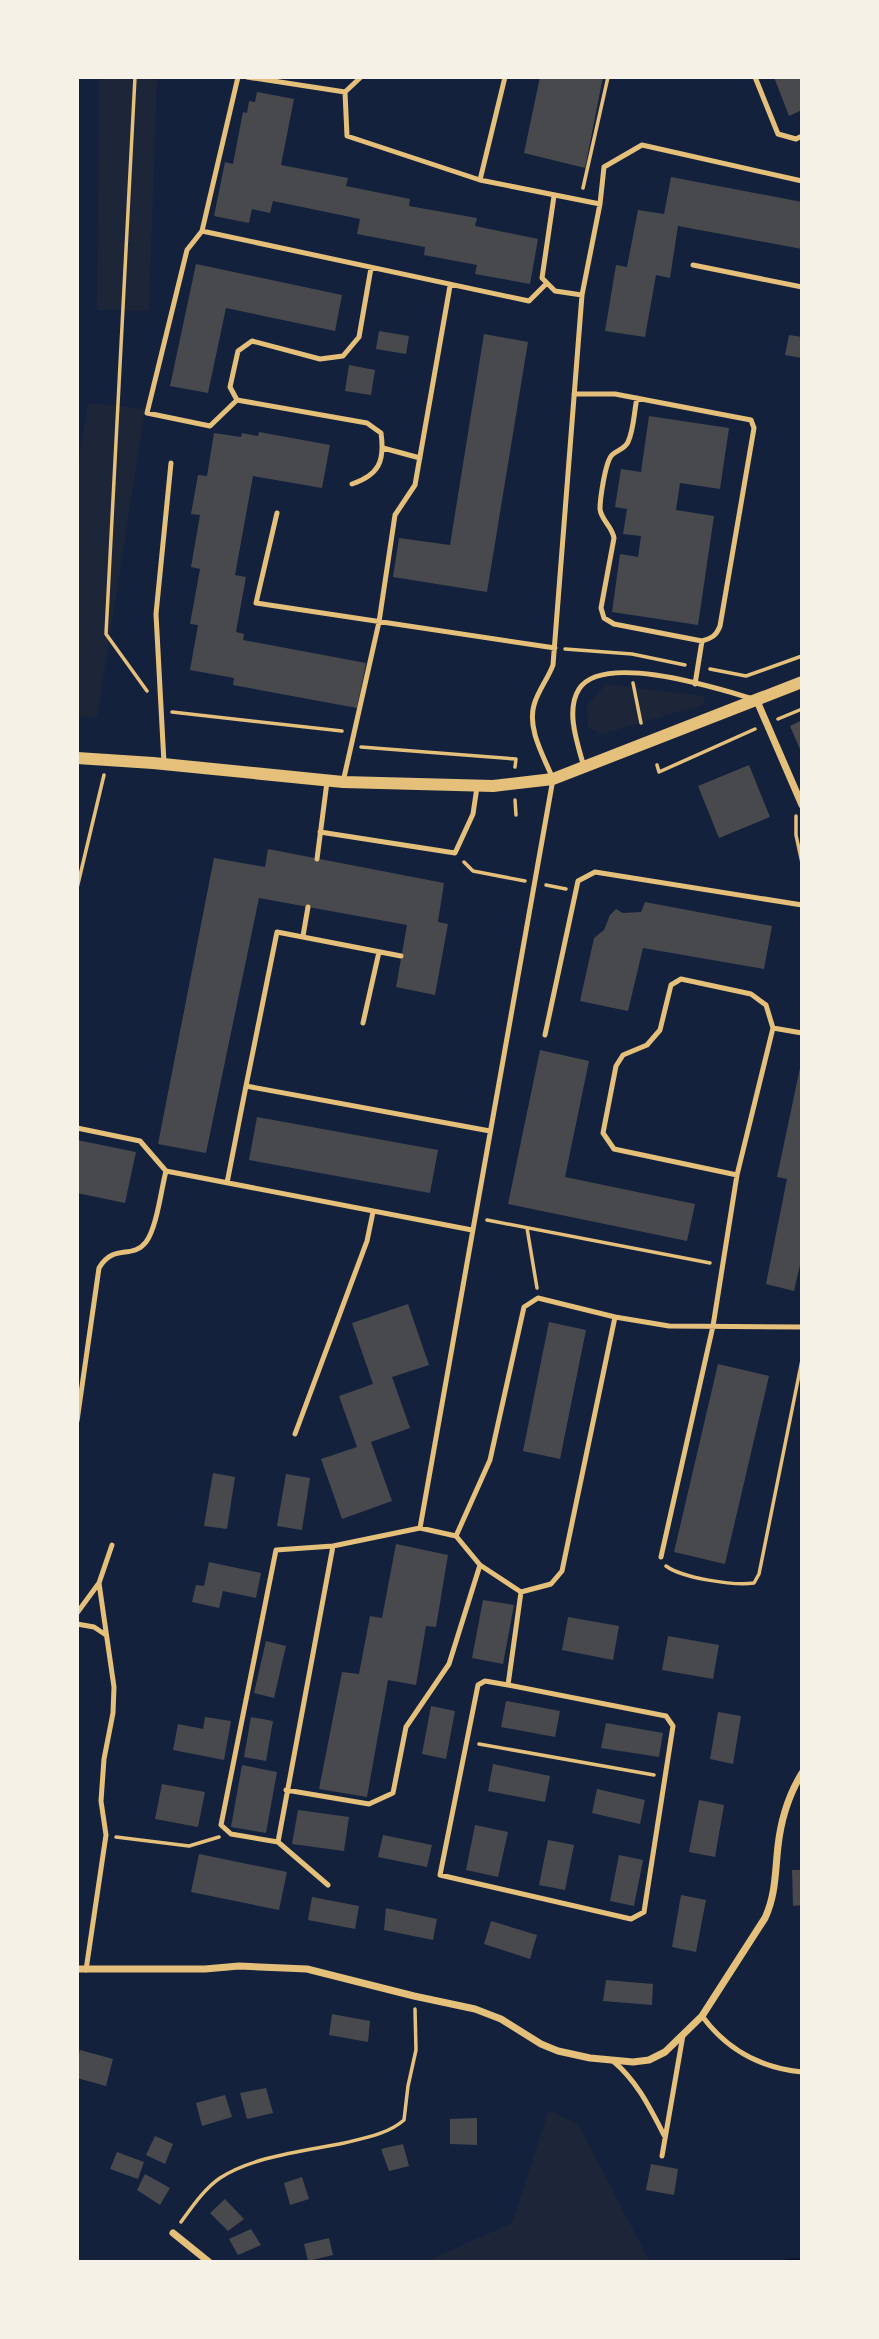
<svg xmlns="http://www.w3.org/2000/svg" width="879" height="2339" viewBox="0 0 879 2339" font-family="Arial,sans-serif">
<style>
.green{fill:#1d2539}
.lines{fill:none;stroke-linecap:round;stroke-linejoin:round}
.stream{stroke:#0b132b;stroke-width:6}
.building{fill:#48494c}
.path{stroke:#e5c07b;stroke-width:3.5}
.service{stroke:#e5c07b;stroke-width:5}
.minor{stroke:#e5c07b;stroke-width:7}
.tertiary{stroke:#e5c07b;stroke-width:12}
</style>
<rect width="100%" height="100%" fill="#14213d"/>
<path class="green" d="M99,77h58l-8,234 -52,-1z
M88,403l57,6 -48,309 -20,-2v-244z
M606,684l97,12 2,8 -103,30 -14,-7 -1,-21z
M549,2110l29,14 71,136 8,2h-233l88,-39z"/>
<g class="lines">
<path class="stream" d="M787,2262l15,-1"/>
</g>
<path class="building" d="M540,77h63l-18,91 -61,-15z
M774,77h28v33l-13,6z
M257,92l37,7 -13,66 67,13 -2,8 64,13 -1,7 68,12 -2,8 63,13 -8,45 -55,-10 2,-9 -53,-10 1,-8 -68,-13 3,-15 -87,-18 -3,12 -18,-4 -3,14 -35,-7 11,-54 8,2 10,-52 4,1 2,-12 6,1z
M671,177l131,25v47l-124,-23 -8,52 -14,-3 -11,62 -40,-6 11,-66 11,2 11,-57 26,4z
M196,264l146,31 -7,36 -109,-23 -18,85 -38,-7z
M379,331l30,5 -3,18 -30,-5z
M484,334l44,8 -41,250 -94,-15 6,-39 51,7z
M789,335l13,2v21l-17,-3z
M349,365l26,5 -4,25 -26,-4z
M649,416l80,12 -9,61 -40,-6 -4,27 38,6 -16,109 -86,-13 8,-58 18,3 3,-21 -18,-2 4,-25 -12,-2 6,-38 20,3z
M259,432l71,13 -8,43 -69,-12 -18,99 11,2 -10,55 8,2 -1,6 123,23 -9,45 -124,-23 1,-7 -44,-8 8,-45 -8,-1 10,-55 -9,-2 9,-52 -9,-1 7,-39 9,1 7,-43 27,4 1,-4 16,3z
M802,720v34l-12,-28z
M749,765l21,52 -51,21 -21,-52z
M268,849l176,34 -6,39 10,2 -13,71 -39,-8 11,-62 -148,-27 -53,255 -48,-9 56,-286 51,9z
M645,902l127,24 -8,43 -121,-21 -15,63 -48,-10 14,-63 10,-8 6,-15 6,-6 7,4 18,-1z
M540,1050l49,11 -24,116 130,27 -8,37 -179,-37z
M801,1063l1,193 -8,35 -28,-7 21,-105 -10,-2z
M257,1117l181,33 -8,43 -181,-33z
M77,1140l59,12 -11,51 -48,-10z
M408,1304l21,61 -37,12 18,51 -39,14 21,59 -50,18 -21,-60 36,-12 -18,-51 34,-12 -21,-61z
M549,1322l37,8 -26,129 -37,-8z
M718,1364l51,12 -44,188 -51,-12z
M213,1473l22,4 -8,52 -23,-3z
M286,1474l24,4 -8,52 -25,-4z
M396,1544l52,11 -12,72 -10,-1 -10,59 -28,-5 -21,117 -48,-8 23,-117 17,2 11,-58 12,2z
M209,1562l52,11 -5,25 -33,-7 -4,17 -27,-6 4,-17 8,1z
M483,1600l31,5 -11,59 -31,-6z
M568,1617l51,9 -6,34 -51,-10z
M668,1636l51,9 -6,34 -51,-9z
M266,1641l20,5 -12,52 -20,-5z
M506,1701l54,10 -5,26 -54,-10z
M431,1706l24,5 -9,48 -24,-5z
M718,1712l23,4 -8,48 -23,-5z
M205,1717l26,4 -7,39 -51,-10 5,-26 25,5z
M251,1717l22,4 -7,40 -22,-4z
M606,1723l57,10 -4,24 -58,-9z
M493,1764l57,12 -5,26 -57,-11z
M242,1765l35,7 -11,61 -35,-6z
M162,1784l43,8 -7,35 -43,-8z
M597,1789l48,11 -5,24 -48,-11z
M699,1800l25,5 -9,52 -26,-5z
M298,1810l51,7 -5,34 -52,-7z
M475,1825l33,7 -10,45 -32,-7z
M383,1835l49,10 -5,22 -49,-10z
M548,1840l26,5 -9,45 -26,-5z
M199,1854l88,18 -8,38 -88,-18z
M619,1855l24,5 -9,46 -24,-5z
M792,1870h10v35l-9,1z
M681,1895l25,5 -10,52 -24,-5z
M312,1897l47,9 -4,23 -47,-9z
M386,1908l51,11 -4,21 -49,-10z
M491,1921l46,14 -7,24 -46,-15z
M606,1980l47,4 -1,21 -49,-4z
M332,2014l38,7 -2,21 -39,-7z
M80,2050l33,9 -7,27 -29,-8v-17z
M266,2088l7,25 -26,6 -7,-26z
M225,2095l7,22 -30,9 -6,-23z
M477,2118v27l-27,-1v-25z
M155,2136l18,8 -8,20 -19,-9z
M403,2144l6,22 -20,5 -8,-22z
M117,2152l27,10 -6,17 -28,-10z
M651,2164l27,5 -4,26 -28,-5z
M145,2174l25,14 -10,17 -23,-15z
M302,2177l7,22 -19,6 -6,-22z
M225,2199l19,20 -16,12 -18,-18z
M251,2229l10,16 -23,10 -9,-16z
M329,2238l4,17 -25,6 -4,-17z"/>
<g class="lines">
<path class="path" d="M135,77l-29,557 41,57
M583,188l25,-111
M565,649l67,5 53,11
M710,669l36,7 56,-20
M633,683l8,40
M172,712l170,19
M778,719l24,-10
M361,747l155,12 -1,8
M657,765l2,7 96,-43
M515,800l1,15
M796,816v19l6,28
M464,862l9,9 52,10
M546,885l20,4
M77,888l27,-113
M487,1220l223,43
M527,1228l10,60
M666,1566c16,12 68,20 88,17l5,-9 43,-214
M479,1744l175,31
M116,1837l73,9 30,-9
M181,2222c11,-15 23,-33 39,-44 34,-22 85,-27 124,-35 21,-5 44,-9 60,-23l4,-34 8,-36 -1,-41"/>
<path class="service" d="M247,77l98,15
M361,77l-16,15 2,44 133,44
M505,77l-25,103 120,24
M755,77l23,57 18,5 6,-3
M554,196l-12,82 13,13 27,4
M202,231l327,70 17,-17
M693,265l109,22
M574,394h41l136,26 3,8 -34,198c-4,10 -8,12 -18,15l-88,-17 -10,-6 -3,-10 13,-70c-2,-12 -13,-18 -14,-29 0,-9 5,-47 12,-54 5,-5 13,-6 16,-13 6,-13 6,-30 9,-44
M237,400l-27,26 -63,-13 40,-163 15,-19 36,-154
M383,448l37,10
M352,484c27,-9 33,-23 29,-51l-14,-10 -130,-23 -7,-13 8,-36 14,-10 68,18 23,-3 16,-19 12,-69
M277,513l-21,90 299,45
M695,684l7,-43
M164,763l-8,-149 15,-151
M584,767c-6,-22 -19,-56 -5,-78 24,-37 137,-1 171,9
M343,782l36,-160 16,-107 20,-30 35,-199
M320,832l135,21 18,-39 4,-27
M317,859l10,-77
M303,936l5,-29
M401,956l-124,-24 -31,154 244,45
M363,1023l16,-71
M545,1035l33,-154 17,-9 207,33
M77,1128l63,13 26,30 306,59
M737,1175l-123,-26 -11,-16 13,-67 7,-11 24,-10 13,-15 11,-45 10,-6 70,15 15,11 7,23 29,5
M227,1183l19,-97
M77,1421l22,-153c15,-25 33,-8 47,-26 11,-15 15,-52 20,-71
M295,1434l72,-193 6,-29
M420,1528l133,-749c-9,-22 -26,-50 -19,-74 4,-15 14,-26 19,-40l29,-370 18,-91 4,-37 38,-22 160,36
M456,1536l34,-76 34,-153 14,-9 77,19
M661,1557l52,-231 24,-151 36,-147
M77,1613l22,-30
M77,1624l17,3 12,8
M508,1685l-23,-4 -7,4 -38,190 191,44 13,-7 29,-186 -7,-10 -158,-31 13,-93 30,-8 11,-13 53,-254 54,9 133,1
M286,1790l83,14 24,-11 13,-66 43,-63 31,-99
M278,1842l55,-296
M328,1885l-50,-43 -47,-8 -10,-9 55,-275 57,-4 87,-18 36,8 24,29 41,27
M86,1970l20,-135 -5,-34 3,-42 9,-46 1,-26 -15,-104 13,-38
M702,2016c25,34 59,52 100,56
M613,2061c24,20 37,47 51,74
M662,2156l21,-121"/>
<path class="minor" d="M757,701l45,104
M77,1969h128l34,-3 68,3 107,27 61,13 26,10 40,25 17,7 32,7 43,4 16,-2 16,-8 37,-36 63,-98c11,-24 10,-46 13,-72 3,-27 10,-50 24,-73
M173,2233l36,29"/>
<path class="tertiary" d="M77,758l76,5 190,19 150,4 60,-7 249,-97"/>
</g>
<rect width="879" height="2339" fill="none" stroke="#f6f1e7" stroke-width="158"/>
</svg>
